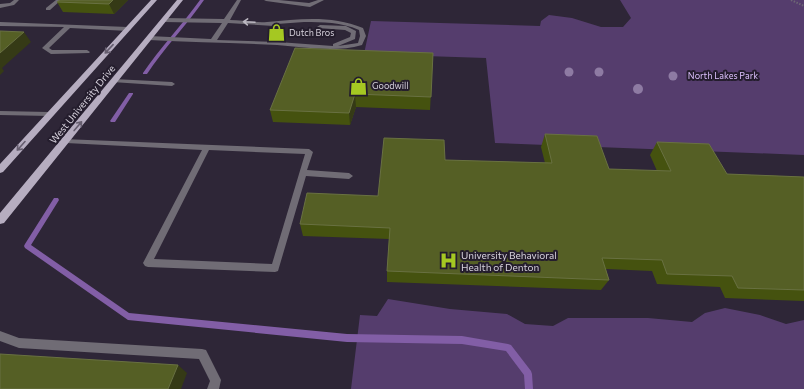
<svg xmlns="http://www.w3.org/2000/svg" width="804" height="389" viewBox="0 0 804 389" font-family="Commissioner,sans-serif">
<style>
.green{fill:#553d6d}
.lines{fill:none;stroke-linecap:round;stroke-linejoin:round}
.stream{fill:#825ea6;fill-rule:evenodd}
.path{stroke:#6d6675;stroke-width:2;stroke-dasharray:1.5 1.5;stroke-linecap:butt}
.service{fill:#706c75;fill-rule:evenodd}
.primary{fill:#b6adc0;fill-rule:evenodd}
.tree{fill:#8e7ba3}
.wall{fill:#45520f}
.shaded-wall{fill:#353a16}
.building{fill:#555f25;stroke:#697142}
.oneway{stroke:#bcb8c2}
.oneway2{stroke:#665e6f}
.labels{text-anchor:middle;stroke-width:4;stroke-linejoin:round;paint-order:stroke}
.far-poi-label{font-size:9px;fill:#d6d1dc;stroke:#241d2d;text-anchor:start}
.far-park-label{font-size:9px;fill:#dcc0fc;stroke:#241d2d}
.street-label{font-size:10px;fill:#d6d1dc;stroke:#241d2d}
.poi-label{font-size:10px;fill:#d6d1dc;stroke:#241d2d;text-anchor:start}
</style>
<rect width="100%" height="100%" fill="#2e2637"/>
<path class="green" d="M620,0h184v155l-309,-12 -9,-85 -122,-4 7,-33 169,5 1,-5 8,-6 23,3 29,9h22l8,-9z
M388,299l62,10 57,5 18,10 28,2 15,-8h80l44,4 13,-9 20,-5 35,7 26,9 18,-4v69h-453l9,-74 17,1z"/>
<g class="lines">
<path class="stream" d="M200,0h4c-18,26 -40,48 -57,74h-4v-1c17,-25 39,-48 57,-73z
M129,93h4v1l-18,28h-4l-1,-1z
M54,198h4l1,2 -28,45 98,68 218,21 115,2 46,8 3,1 20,26 1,3 1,15h-8l-1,-14 -18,-24 -44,-7 -115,-2 -219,-22 -103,-72 -1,-2 1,-2z"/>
<path class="path" d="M791,0l13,6"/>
<path class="service" d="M14,0h5l-5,5 -14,3v-4l10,-1z
M56,0h5l-11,10h-4v-2z
M237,0h4l-11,20c12,0 25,3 37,2 33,-3 65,-7 96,6l3,8 -4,9c-28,8 -56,2 -85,0 -43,-2 -85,-3 -128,-5l-3,-2 3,-2 62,3 11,-16 -58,-1 -3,-2 3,-2 60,1zM304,22c19,0 37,0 55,8l1,6 -2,7 -20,3 17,-7 1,-8 -10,-5 -26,-1 -3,2 1,1 27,2 6,3 -1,4 -17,7v2l-55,-4 -61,-2 11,-17 46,3 3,-2z
M264,0h15l30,3 9,-3h6l-14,7 -44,-6z
M0,22l128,5 3,2 -3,2 -58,-3 -21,20 3,2h35l3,2 -1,1 -38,1 -9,-6 22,-21 -64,-1z
M114,79l58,3 3,2 -3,2 -60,-4 -1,-1z
M0,111l49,1 3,2 -3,2 -49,-1z
M63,139l246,10 4,3 -6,18 42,3 4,3 -4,3 -43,-3 -28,95 -3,1 -127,-5 -3,-1 -2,-3 59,-113 -136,-7h-3l-1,-2zM209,150l96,4 -33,110 -118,-5z
M0,331l19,7 183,11 4,1 15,30 -2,9h-12l3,-8 -11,-22 -180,-11 -19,-7z"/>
<path class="primary" d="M151,0h6l-154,172 -3,1v-9z
M177,0h6l-179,223 -4,1v-11z"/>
</g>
<g class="tree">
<circle cx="569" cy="72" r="4.5"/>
<circle cx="599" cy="72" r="4.5"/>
<circle cx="673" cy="76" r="4.5"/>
<circle cx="638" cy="89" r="5"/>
</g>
<path class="wall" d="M60,0h68l-14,14 -51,-2 -6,-10z
M433,53l-3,57 -74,-3 -6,18 -77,-3 -3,-12z
M545,134l64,35 48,2 -7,-16 7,-13 70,32 77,3v124l-79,-3 -5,-11 -63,-3 -5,-13 -46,-2 3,11 -8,10 -214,-8v-11l2,-32 -86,-3 -3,-12 78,-28 67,-36 100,3 -4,-16z"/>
<path class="shaded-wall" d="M113,0h15l-14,14 -5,-10z
M24,32l7,10 -29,26 2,3 -4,4v-22z
M355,94l1,13 -6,18 -1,-12z
M178,365l9,8 -6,16h-13z"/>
<path class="building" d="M60,0h53l-4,4 -52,-2z
M0,31l24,1 -24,21z
M295,48l138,5 -2,44 -76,-3 -6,19 -79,-3z
M545,134l52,2 12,33 62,2 -14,-29 52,2 18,30 77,3v113l-66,-2 -6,-12 -65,-2 -5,-14 -60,-2 7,22 -222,-9 3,-43 -90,-4 7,-31 71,3 6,-58 60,2 1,20 107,3z
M0,354l178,11 -10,24h-168z"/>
<defs><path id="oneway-shaft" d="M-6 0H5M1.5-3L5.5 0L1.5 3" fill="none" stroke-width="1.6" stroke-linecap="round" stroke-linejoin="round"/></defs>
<use class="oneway" href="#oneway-shaft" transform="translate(249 22) rotate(-177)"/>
<g class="oneway2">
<use href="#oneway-shaft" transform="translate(109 49) rotate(133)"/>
<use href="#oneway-shaft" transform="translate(78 126) rotate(-50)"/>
<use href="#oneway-shaft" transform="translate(21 146) rotate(132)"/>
</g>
<defs>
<symbol id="shop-bare" viewBox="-9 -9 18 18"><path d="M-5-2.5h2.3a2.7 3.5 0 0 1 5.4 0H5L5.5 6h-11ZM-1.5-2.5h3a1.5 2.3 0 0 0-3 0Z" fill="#a5c822" stroke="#241d2d" stroke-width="2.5" paint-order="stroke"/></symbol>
<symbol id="hospital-bare" viewBox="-9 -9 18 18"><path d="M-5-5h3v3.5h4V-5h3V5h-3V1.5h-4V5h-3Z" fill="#a5c822" stroke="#241d2d" stroke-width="2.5" paint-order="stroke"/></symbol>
</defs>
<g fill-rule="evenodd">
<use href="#shop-bare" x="264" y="20" width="25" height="25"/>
<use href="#shop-bare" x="346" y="74" width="25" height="25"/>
<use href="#hospital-bare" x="436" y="248" width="25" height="25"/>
</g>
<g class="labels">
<g class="far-poi-label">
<text x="289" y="36">Dutch Bros</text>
<text x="372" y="89">Goodwill</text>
</g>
<g class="far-park-label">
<text x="723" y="79">North Lakes Park</text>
</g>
<g class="street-label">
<text transform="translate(82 104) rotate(-51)" y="4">West University Drive</text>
</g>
<g class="poi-label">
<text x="461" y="259">University Behavioral<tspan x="461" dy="12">Health of Denton</tspan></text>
</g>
</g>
</svg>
